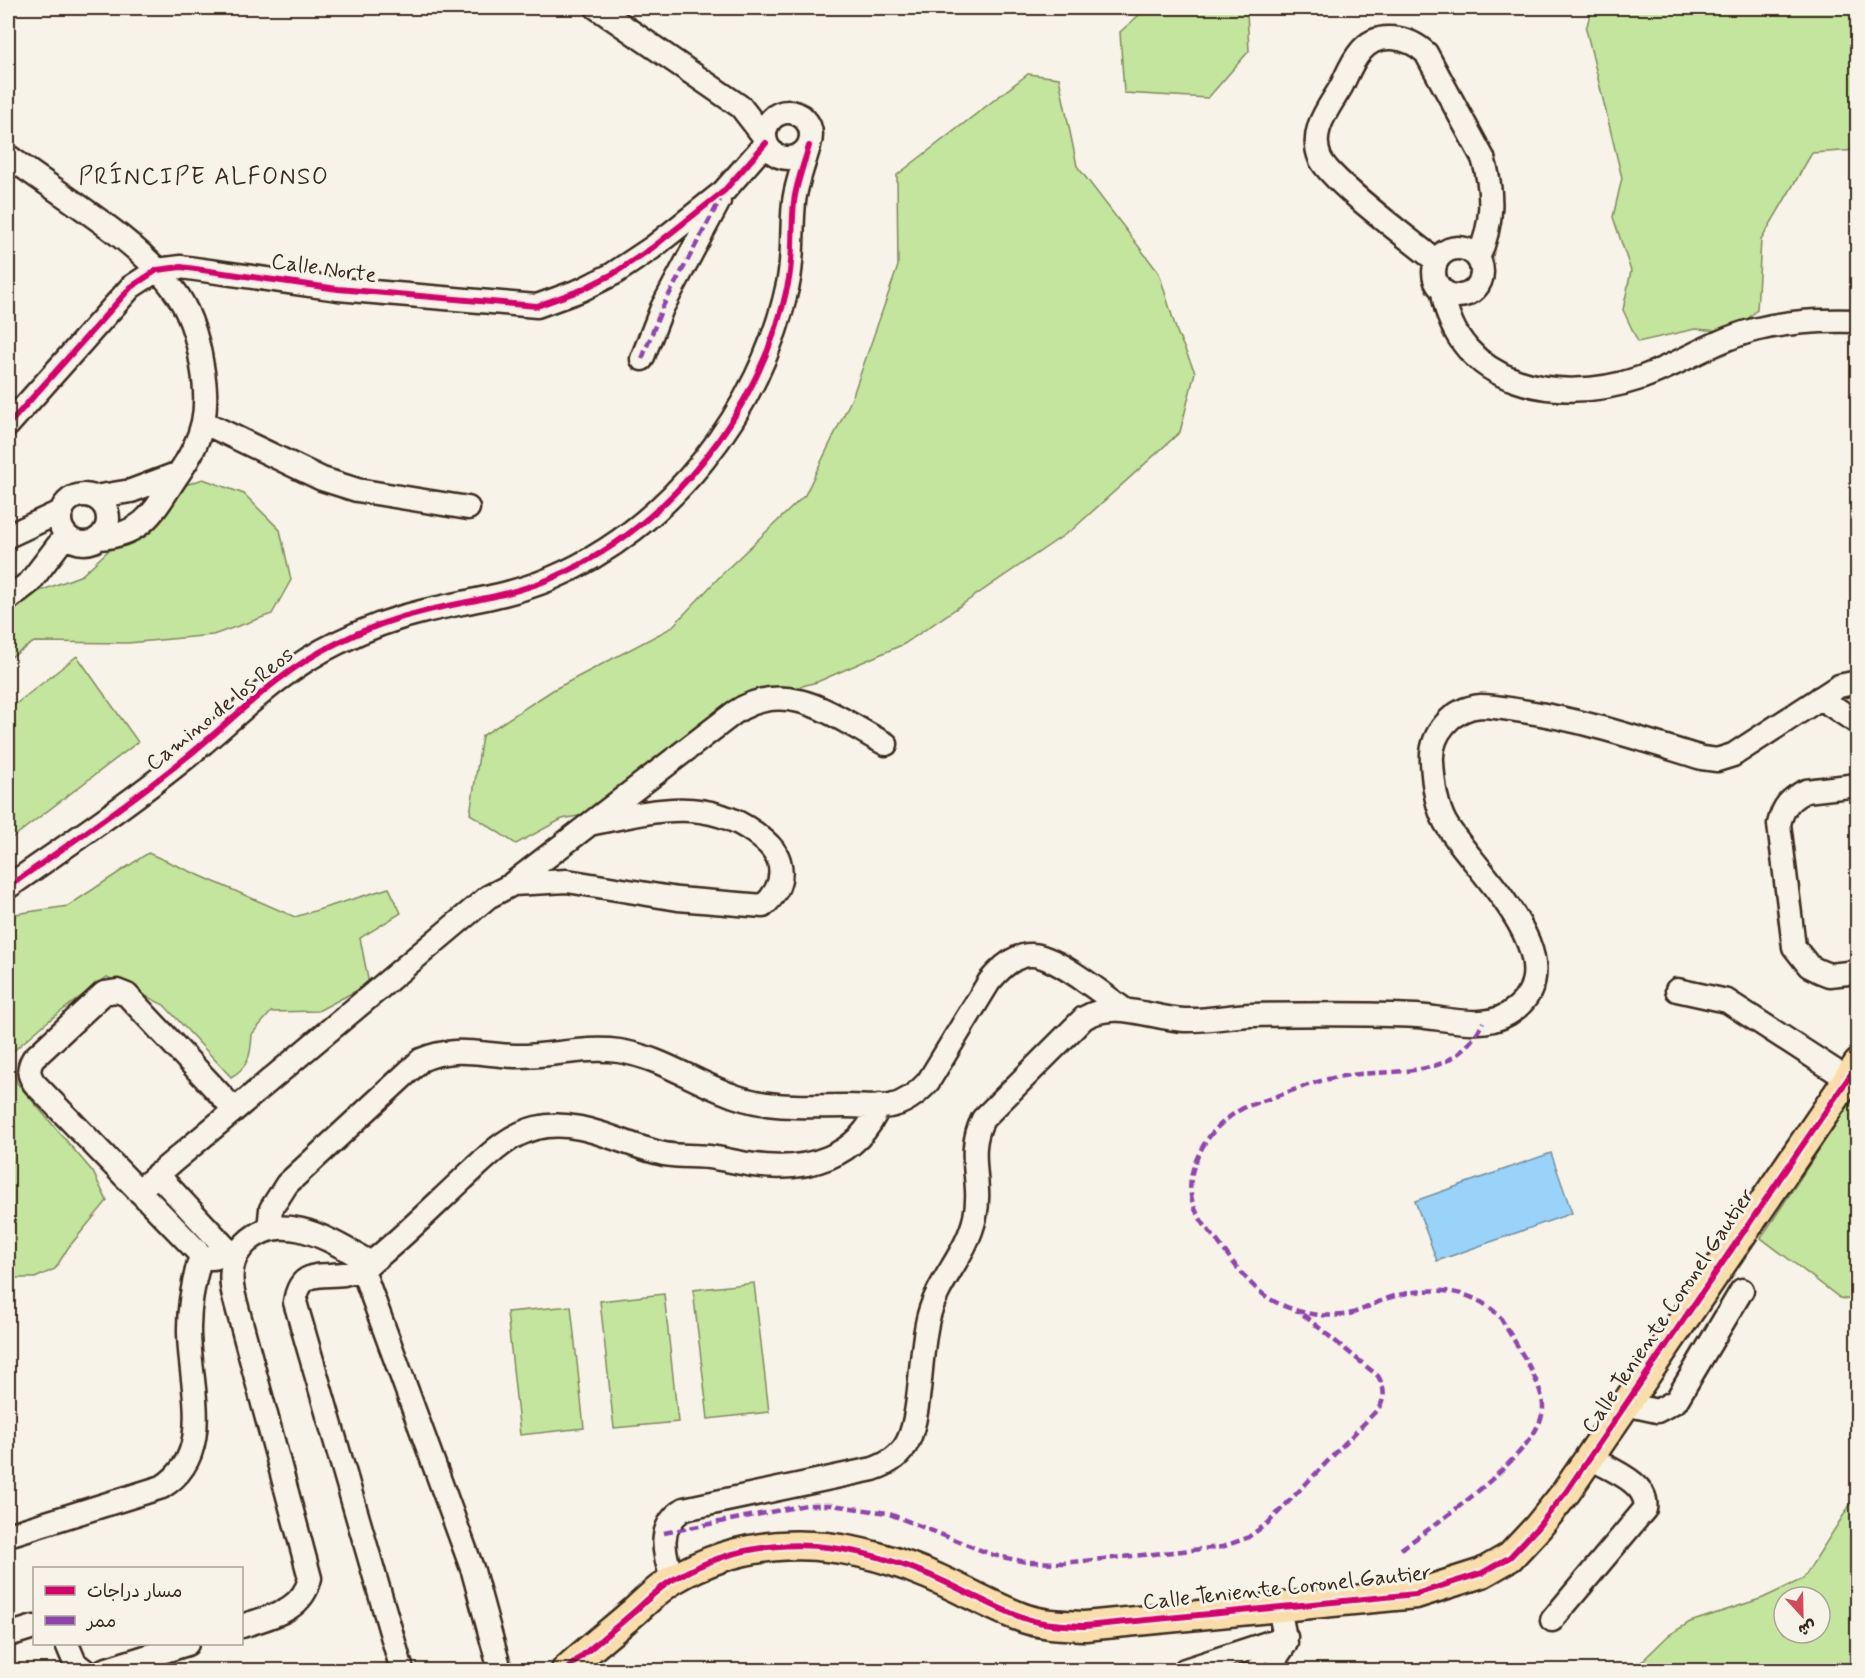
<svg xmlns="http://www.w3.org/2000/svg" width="1865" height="1678" viewBox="0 0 1865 1678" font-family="Mynerve,'Playpen Sans Arabic',sans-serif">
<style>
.green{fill:#c4e59e;stroke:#80885e;stroke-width:1.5;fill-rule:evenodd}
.water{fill:#99d3f9;stroke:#738fa1;stroke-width:1.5}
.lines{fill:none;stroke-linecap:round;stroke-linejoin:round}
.minor-casing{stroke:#3b2a1e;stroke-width:27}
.major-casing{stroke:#3b2a1e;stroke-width:33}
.minor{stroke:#f7f3e8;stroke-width:22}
.major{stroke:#f9deab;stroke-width:28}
.quiet{stroke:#8e44ad;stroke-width:4.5;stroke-dasharray:9 4.5;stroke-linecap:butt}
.cycleway-casing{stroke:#f7f3e8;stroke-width:10}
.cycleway{stroke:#d6006c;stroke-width:6}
.labels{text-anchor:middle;stroke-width:6;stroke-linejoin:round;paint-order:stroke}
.street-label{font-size:22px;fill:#3b2a1e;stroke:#f7f3e8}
.neighbourhood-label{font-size:24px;letter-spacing:1.5px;fill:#3b2a1e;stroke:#f7f3e8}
</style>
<rect width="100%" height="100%" fill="#f7f3e8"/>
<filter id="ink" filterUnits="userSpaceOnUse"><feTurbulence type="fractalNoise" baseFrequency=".0167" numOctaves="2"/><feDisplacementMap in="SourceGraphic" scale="12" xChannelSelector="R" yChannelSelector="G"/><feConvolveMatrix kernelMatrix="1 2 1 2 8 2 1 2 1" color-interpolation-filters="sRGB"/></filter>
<g filter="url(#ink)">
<path class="green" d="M1147,8h104l-4,4 2,39 -41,47 -84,-5 -4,-61z
M1592,8h265v142l-45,3 -51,87 -4,70 -23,22 -39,-3 -57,13 -15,-32 8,-39 -18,-54 9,-39 -36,-149z
M1028,74l31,4 18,88 82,107 18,59 18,40 -15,60 -107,97 -169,115 -87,38 -48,13 -175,118 -32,6 -46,25 -46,-30 12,-78 71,-46 118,-62 56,-59 78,-74 47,-97 46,-132 -1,-91z
M203,479l41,15 36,36 11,50 -19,34 -59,21 -85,8 -94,-1 -26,17v-68l11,8 63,-24 28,-26 21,-11 37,-47z
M77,656l61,86 -130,99v-131z
M148,853l147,64 94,-29 12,25 -41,25 9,46 -51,27 -47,1 -19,22c-1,20 -3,33 -21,43l-67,-72 -57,-28 -60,45 -37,32 7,29 76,89 14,29 -39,47 -13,21 -20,9h-25l-2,-2v-354l7,-8 53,-8z
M1857,1092v209l-17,-3 -79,-60z
M754,1283l15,129 -61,7 -15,-129z
M664,1294l14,128 -64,6 -14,-127z
M571,1306l13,122 -64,7 -13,-123z
M1857,1494v176h-224l36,-35 21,-13 73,-24 40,-19zM1784,1597h36v36h-36z"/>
<path class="water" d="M1551,1153l21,60 -135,48 -22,-60z"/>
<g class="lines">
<defs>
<path id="minor" d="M597,8l144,99 24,31
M765 135a23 23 0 1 1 46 0a23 23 0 1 1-46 0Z
M8,156c50,38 130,83 166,134 16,21 24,50 28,76 8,44 2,71 -23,107 -24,35 -32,61 -80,65
M1434 272a24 24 0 1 1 48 0a24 24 0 1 1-48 0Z
M1436,261c-24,-20 -106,-80 -116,-103 -11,-27 8,-49 21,-71 6,-12 11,-26 20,-36 17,-21 48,-14 65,2l57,105c11,35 10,66 -5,100
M1443,292c13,94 116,113 194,87 40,-13 75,-38 117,-49 34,-9 68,-10 104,-9
M642,359l20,-51 57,-107
M203,422l119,57 35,11 111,18
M8,425l123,-138 26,-17 24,-3 157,22 199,17 44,-16 32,-16 39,-26 72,-57 42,-48
M60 519a24 24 0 1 1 48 0a24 24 0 1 1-48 0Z
M94,497l37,-6 48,-18
M8,536l54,-25
M8,599l22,-17 36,-47
M1820,698l38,25
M1858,785l-52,6c-16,7 -23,16 -27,33l15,123 15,19 10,5 10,4 29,-3
M513,883l221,-170c55,-37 102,5 152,31
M8,887c61,-43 122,-84 180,-131 49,-40 91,-85 149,-113 28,-14 58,-25 88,-32 42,-10 84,-15 125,-32 119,-50 211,-168 238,-295 6,-27 3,-54 6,-82 2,-18 10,-38 15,-56
M1677,990l50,11 119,77
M157,1174l78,84
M138,1191l350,-294 25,-13 54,-3 111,18 85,7c14,-12 21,-27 16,-45 -4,-13 -14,-20 -24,-28 -51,-38 -108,-21 -165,-9
M269,1229l2,-20 16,-25 134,-124c32,-15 61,-5 94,-4 35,1 69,-10 104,-5 42,6 78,33 118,46 35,12 71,9 108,9 15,0 31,2 45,0 16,-3 28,-13 38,-24l61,-100c10,-12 26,-28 43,-27 23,0 73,41 93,55
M226,1248c-6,10 -14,13 -25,7l-167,-172c-6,-9 -6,-15 -1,-24l71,-66 13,-2 10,4 107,114
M362,1268l111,303 27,99
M1625,1404l32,7 19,-10 66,-111
M8,1535l154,-48c55,-34 26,-104 27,-159 0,-25 5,-49 12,-73
M672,1579c-8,-27 -16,-52 12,-70l189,-40c15,-5 28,-13 35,-28 14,-30 11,-90 21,-126 10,-36 38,-61 46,-98 8,-36 -10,-63 8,-98l101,-101c31,-19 65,0 100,2 22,1 45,-4 67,-5 55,-1 111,-2 166,1 28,2 65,14 91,-2 78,-49 -39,-148 -63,-192 -9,-17 -12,-41 -13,-60 -2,-28 20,-54 49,-56 13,0 28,3 41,5 62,9 121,29 180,47l15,2 16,-5 106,-69 19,-4
M1552,1620l93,-111c5,-26 -36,-40 -55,-51
M242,1626c29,-10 60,-14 68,-48l-76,-282c-5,-19 -4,-37 11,-52 37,-38 89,-1 126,19
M8,1635l26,-8
M67,1644l8,19 9,7
M104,1670l83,-26
M402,1670l-107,-368c5,-33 25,-25 49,-28 10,-2 18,-6 27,-11 32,-26 61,-55 91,-83 23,-21 43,-44 74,-52 44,-11 86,17 128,26 15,3 30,1 45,3 15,2 30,6 45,8 53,7 104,-7 125,-59
M1185,1670l101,-33
M1257,1670l21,-15 8,-12 -7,-36"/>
<path id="major" d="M566,1670c22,-20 46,-39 69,-59 12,-11 25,-24 39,-32 82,-48 168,-40 253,-5 31,13 60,30 91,42 21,9 45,9 67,10l331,-32 66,-21 28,-16 28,-30 28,-35 292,-428"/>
</defs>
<use href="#minor" class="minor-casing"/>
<use href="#major" class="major-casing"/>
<use href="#minor" class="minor"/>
<use href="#major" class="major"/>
<path class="quiet" d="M642,359l20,-51 58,-108
M664,1533l142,-28h25l56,8 106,42 33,7 37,1 159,-16 25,-9 21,-15 110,-114c8,-11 7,-21 0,-33l-77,-63
M1401,1549c34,-24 143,-99 142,-142 0,-25 -30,-67 -43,-90 -27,-29 -68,-31 -105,-21 -16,4 -30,14 -46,18 -26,5 -57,-2 -79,-15 -22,-14 -37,-37 -52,-57 -19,-23 -34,-41 -25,-73 9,-29 27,-49 54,-63 32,-9 64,-25 96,-30 59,-9 109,7 140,-54
M1263,1670l5,-8"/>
<defs>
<path id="cycleway" d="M8,425l123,-138 26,-17 24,-3 157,22 199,17 44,-16 32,-16 39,-26 72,-57 42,-48
M8,887c61,-43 122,-84 180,-131 49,-40 91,-85 149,-113 28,-14 58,-25 88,-32 42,-10 84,-15 125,-32 119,-50 211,-168 238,-295 6,-27 3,-54 6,-82 2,-18 10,-38 15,-56
M566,1670c22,-20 46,-39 69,-59 12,-11 25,-24 39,-32 82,-48 168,-40 253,-5 31,13 60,30 91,42 21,9 45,9 67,10l331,-32 66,-21 28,-16 28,-30 28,-35 292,-428"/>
</defs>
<use href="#cycleway" class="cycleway-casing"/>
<use href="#cycleway" class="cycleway"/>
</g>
</g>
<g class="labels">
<g class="street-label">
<text transform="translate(324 267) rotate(8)" y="8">Calle Norte</text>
<text transform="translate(219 708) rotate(-39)" y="8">Camino de los Reos</text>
<text transform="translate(1667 1310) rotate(-56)" y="8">Calle Teniente Coronel Gautier</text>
<text transform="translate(1287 1586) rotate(-6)" y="8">Calle Teniente Coronel Gautier</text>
</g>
<g class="neighbourhood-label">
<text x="204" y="184">PRÍNCIPE ALFONSO</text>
</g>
</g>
<rect width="1865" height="1678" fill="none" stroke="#f7f3e8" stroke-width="30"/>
<rect x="15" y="15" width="1835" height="1648" fill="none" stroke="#3b2a1e" stroke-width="2" filter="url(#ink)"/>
<rect x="33" y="1567" width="210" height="78" fill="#f7f3e8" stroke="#aca397" stroke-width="1.5"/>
<rect x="45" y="1586" width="30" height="9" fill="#d6006c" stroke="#aca397" stroke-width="1.5"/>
<text x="87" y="1597" font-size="18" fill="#3b2a1e">مسار دراجات</text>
<rect x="45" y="1616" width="30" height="9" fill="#8e44ad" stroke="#aca397" stroke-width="1.5"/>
<text x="87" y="1627" font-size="18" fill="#3b2a1e">ممر</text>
<g transform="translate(1802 1615) rotate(158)"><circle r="28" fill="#f7f3e8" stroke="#aca397" stroke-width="1.5"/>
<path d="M0-4.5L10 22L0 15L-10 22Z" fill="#d1495b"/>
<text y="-9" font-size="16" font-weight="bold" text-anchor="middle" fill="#3b2a1e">ش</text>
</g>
</svg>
